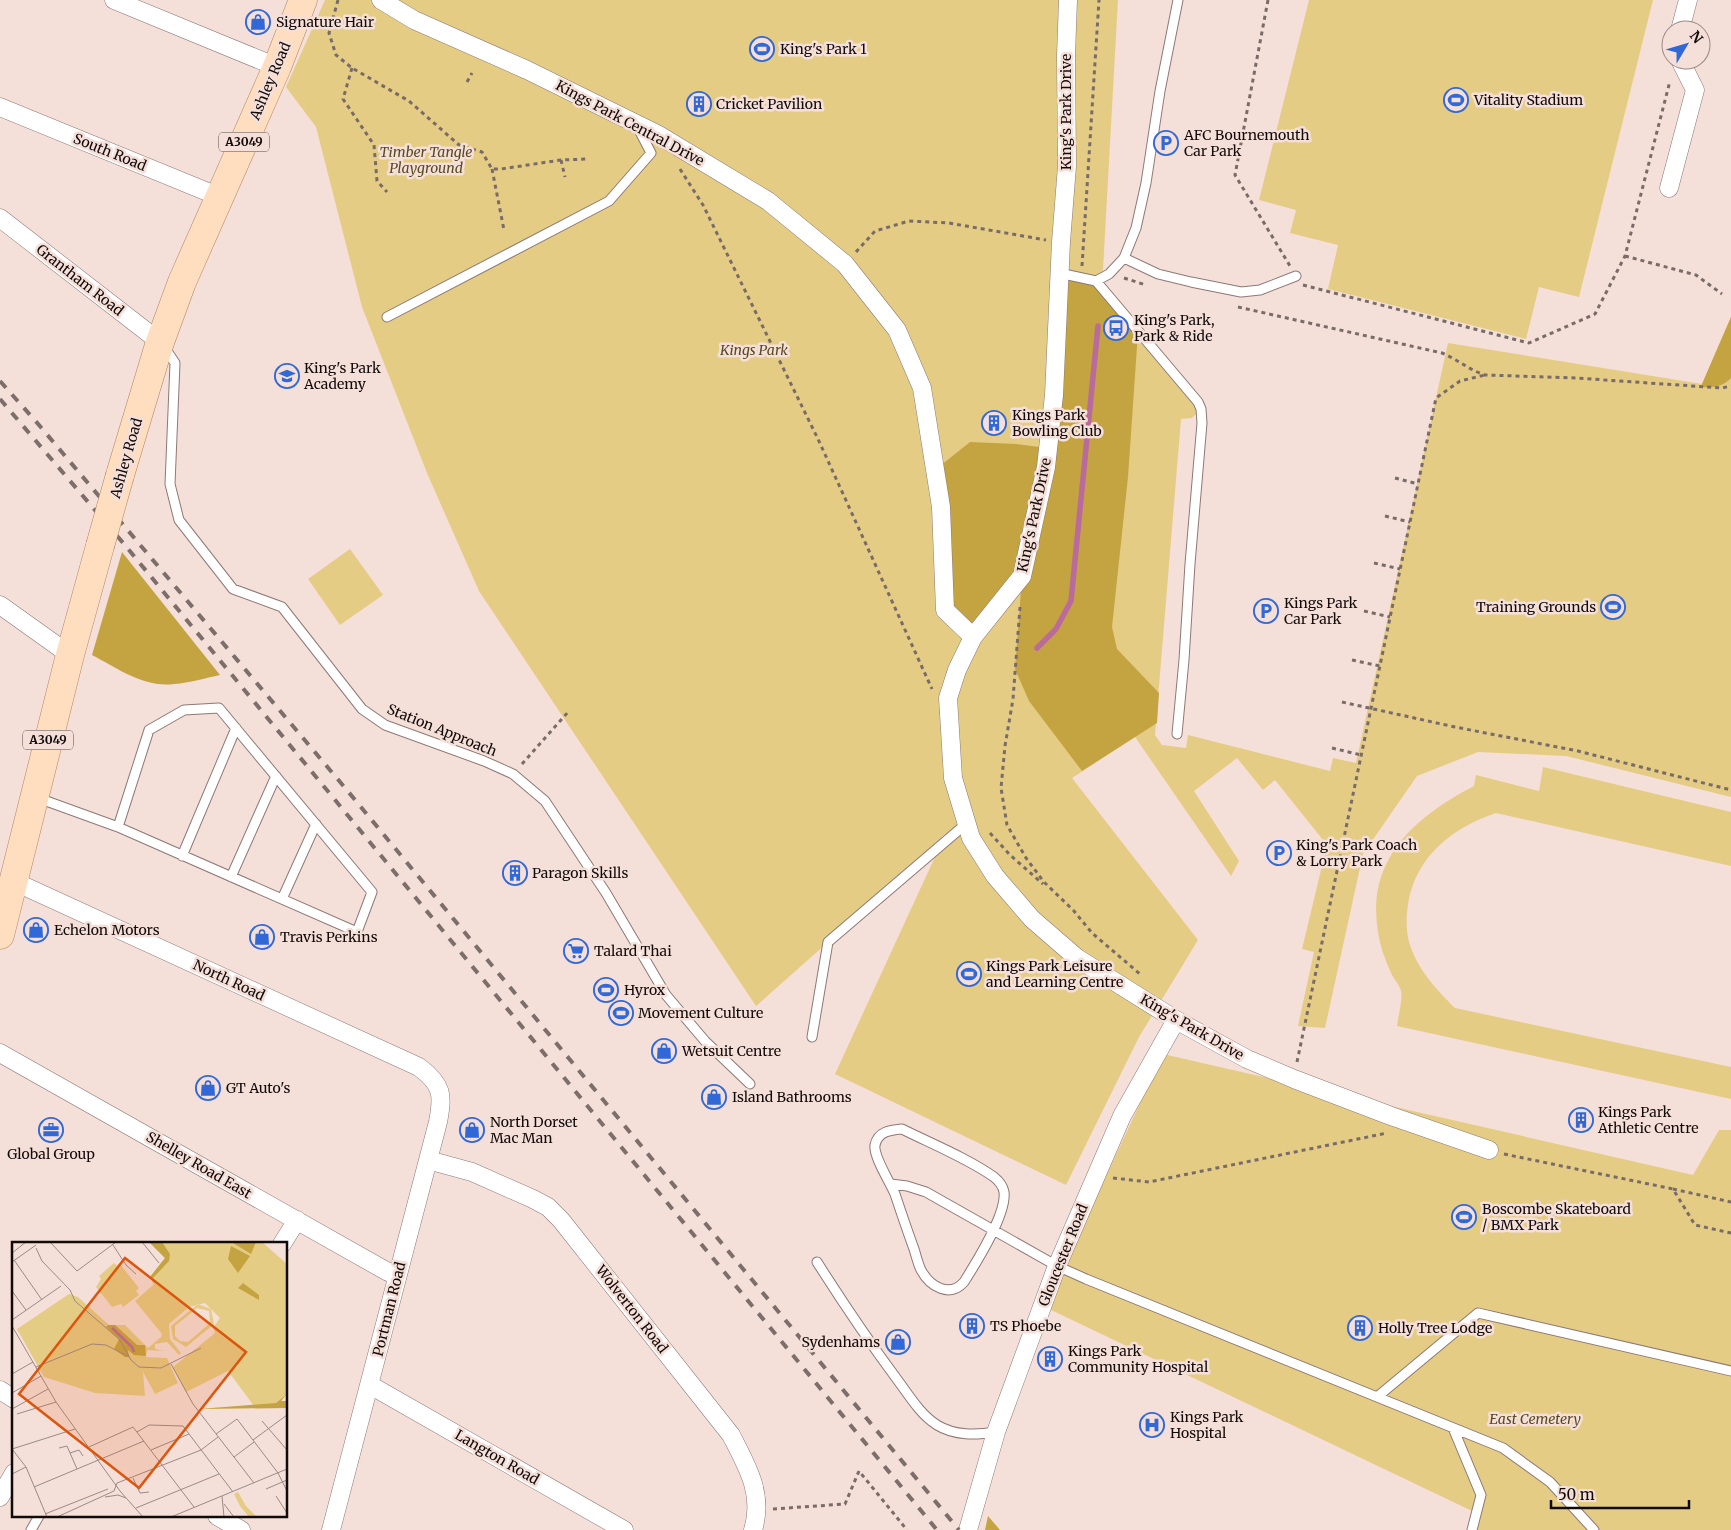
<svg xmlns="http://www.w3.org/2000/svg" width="1731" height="1530" viewBox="0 0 1731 1530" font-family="Merriweather,serif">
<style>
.green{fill:#e5cc85}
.forest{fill:#c4a341}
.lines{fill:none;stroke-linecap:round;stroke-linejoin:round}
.stream{stroke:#bb6a9d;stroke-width:5.5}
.service-casing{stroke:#8d7974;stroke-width:11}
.minor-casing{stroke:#8d7974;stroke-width:19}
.primary-casing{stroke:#ac8564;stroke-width:29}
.path{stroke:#796c68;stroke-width:3;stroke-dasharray:4 4;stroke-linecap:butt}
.service{stroke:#fff;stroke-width:9}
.minor{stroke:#fff;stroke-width:18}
.primary{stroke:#ffddbf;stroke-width:28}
.rail{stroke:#7c6e6b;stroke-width:4;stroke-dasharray:9 9;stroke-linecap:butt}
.primary-bridge-casing{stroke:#ac8564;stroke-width:29;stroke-linecap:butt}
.primary-bridge{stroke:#ffddbf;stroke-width:28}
.labels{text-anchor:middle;stroke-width:5;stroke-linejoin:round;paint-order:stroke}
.shield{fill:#f5dfd9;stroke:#554a47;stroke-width:1}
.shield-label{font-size:12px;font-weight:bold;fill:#110a09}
.poi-label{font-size:14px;fill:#110a09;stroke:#f5dfd9;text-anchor:start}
.street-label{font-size:14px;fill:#110a09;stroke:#f5dfd9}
.park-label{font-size:14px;font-style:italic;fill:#584a21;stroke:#f5dfd9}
.inset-river{fill:none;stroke:#bb6a9d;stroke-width:2.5}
.inset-road{fill:none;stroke:#9a8a86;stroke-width:1}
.view{fill:#dd550c;fill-opacity:0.15;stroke:#dd550c;stroke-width:2.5}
.inset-edge{fill:none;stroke:#110a09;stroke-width:2.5}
</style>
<rect width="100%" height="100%" fill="#f5dfd9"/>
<path class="green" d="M325,0h793l-15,270 -7,11 105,128 -9,9 -11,1 -26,316 7,10 24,3 2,-13 142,36 3,-13 23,5 92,-420 254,41 29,-67v480l-165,-41 -88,-4 -61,24 -54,78 -38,174 -27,-2 16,-74 -12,-3 25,-104 -52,-65 -12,10 -26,-32 -43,33 45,70 -8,15 -96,-139 -63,41 126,162 -59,97 -73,148 -231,-111 111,-241 -57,55 -133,118 -277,-415 -52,-118 -65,-166 -46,-180 -30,-40z
M1309,0h344l-74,297 -40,-10 -13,52 -198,-50 10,-44 -48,-12 6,-23 -37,-10z
M350,549l33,46 -43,30 -32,-46z
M1543,767l188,45v54l-235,-53c-44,15 -80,43 -88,91 -2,13 -2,26 1,38 8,27 27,47 46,66l276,59v32l-334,-73c1,-9 6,-27 4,-35 -1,-5 -6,-11 -9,-16 -4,-8 -7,-17 -10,-25 -23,-82 25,-129 92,-164l2,-11 63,16z
M1163,1054l530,121 26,-45h12v400h-264l5,-19 -423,-202 44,-105z"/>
<path class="forest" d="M1059,273l37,8 42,51 -10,145 -16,150 5,22 42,44 -2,30 -75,48 -53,-70 -14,-32 7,-92 -49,60 -28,-27 -10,-140 35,-28 46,2 32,4z
M1731,317v61c-7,8 -18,10 -28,9l-1,-3z
M122,552l98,123c-15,3 -30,8 -46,9 -30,4 -57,-16 -82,-29z
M988,1516l12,14h-15z"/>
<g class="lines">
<path class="stream" d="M1037,648l19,-19 15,-28 27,-275"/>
<defs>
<path id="service" d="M1124,258l34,16 33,8 50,10 19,-2 36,-14
M1059,273l37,8 102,121 3,7 1,14 -12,141 -6,96 -7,74
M1096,281l13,-7 15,-16 12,-30 10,-45 14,-92 18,-91
M387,317l222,-116 42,-48 -14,-27
M165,348l10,15 -5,121 9,36 54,69 49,18 80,102 23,16 99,36 29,13 32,27 61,92 60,102 39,46 45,43
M38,798l80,29 239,105 15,-40 -153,-184 -35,2 -35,20 -31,97
M182,856l54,-128
M231,877l45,-101
M282,899l34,-75
M812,1037l16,-95 139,-119
M902,1129c30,15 65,29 92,48 5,4 9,9 10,15 3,22 -28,71 -40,90 -14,16 -34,5 -43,-12 -3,-6 -5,-15 -7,-21 -7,-19 -13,-37 -19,-55 -5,-12 -22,-38 -20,-49 3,-14 16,-15 27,-16z
M891,1184l16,2 19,6 131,74 29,13 417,169 47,34 44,48
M817,1262c26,41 53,81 82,120 11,15 22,33 38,43 18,11 39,10 59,7
M1377,1397l101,-84 253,58
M1453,1428l28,67 -9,35
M31,1530l8,-14"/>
<path id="minor" d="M114,0l163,67
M381,0l33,20 113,50 130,64 111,67 77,63 52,66 25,58 19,119 4,103 28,27
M1068,0l-2,56 1,110 -6,76 -7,153 -8,72 -24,109 -49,61 -16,33 -9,28 5,80 18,60 24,38 37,43 45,39 99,62 71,39 47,20 97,37 98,34
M1680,30l8,-30
M0,107l220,90
M1669,188l26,-98 -15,-30
M0,218l160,124
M0,605l70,50
M13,881l406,186c24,18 24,28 19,55l-107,408
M0,1053l388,219 10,2
M428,1160l44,12 61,27 15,8 13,13 170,215c16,31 33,59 22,95
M282,1244l15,-24
M370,1385l254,145
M0,1390l14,9
M0,1497l14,-24
M217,1516l24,14
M968,1530l28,-98 61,-166 65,-150 54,-96"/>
<path id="primary" d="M120,475l40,-133 22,-60 95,-215 26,-67
M0,935l70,-280 30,-109"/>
</defs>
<use href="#service" class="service-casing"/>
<use href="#minor" class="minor-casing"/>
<use href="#primary" class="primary-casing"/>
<path class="path" d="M338,0l-9,33 7,22 16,13 57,33 50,44 23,7 10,17h9l60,-9 27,-1
M1268,0l-33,175 55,91
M352,68l-9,31 31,46 3,36 10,11
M467,82l5,-9
M561,160l4,17
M492,169l12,61
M680,169l23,36 115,234 114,250
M856,252l19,-21 34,-10 40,2 97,17
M1625,256l71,19 26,19
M1082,266l17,-266
M1124,278l22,7
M1303,285l226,58 66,-29 30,-58 45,-175
M1238,307l204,46c15,6 27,17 43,22l91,3 146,10 9,-2
M1395,478l23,6
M1385,516l25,6
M1374,563l26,6
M1020,607l-7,92 -8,47 -4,42 6,37 19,33 18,24 30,29 18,22 48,41
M1364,611l26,6
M1352,660l28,6
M1342,702l113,25 123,24 153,39
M1332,748l29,7
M522,764l47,-53
M990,833l20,22 33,29
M1297,1062l139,-664 24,-17 25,-6
M1504,1154l169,35 22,36 36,8
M1113,1178l36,4 238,-49
M1673,1189l58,13
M773,1509l72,-5 14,-33 48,59"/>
<use href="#service" class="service"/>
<use href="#minor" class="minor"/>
<use href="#primary" class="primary"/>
<path class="rail" d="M0,381l39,44 307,364 613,741
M0,399l124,145 813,986"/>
<defs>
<path id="primary-bridge" d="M100,546l20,-71"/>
</defs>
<use href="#primary-bridge" class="primary-bridge-casing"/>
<use href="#primary-bridge" class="primary-bridge"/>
</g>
<defs>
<symbol id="shop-ring" viewBox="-11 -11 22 22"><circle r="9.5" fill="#f5dfd9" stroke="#3168d7" stroke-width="1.5"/><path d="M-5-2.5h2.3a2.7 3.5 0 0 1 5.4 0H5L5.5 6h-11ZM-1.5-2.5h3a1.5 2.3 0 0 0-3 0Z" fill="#3168d7"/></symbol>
<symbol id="stadium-ring" viewBox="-11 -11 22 22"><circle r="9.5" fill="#f5dfd9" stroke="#3168d7" stroke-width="1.5"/><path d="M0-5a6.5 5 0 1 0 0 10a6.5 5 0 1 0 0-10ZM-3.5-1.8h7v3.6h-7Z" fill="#3168d7"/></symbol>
<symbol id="building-ring" viewBox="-11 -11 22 22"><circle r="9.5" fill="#f5dfd9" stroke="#3168d7" stroke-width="1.5"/><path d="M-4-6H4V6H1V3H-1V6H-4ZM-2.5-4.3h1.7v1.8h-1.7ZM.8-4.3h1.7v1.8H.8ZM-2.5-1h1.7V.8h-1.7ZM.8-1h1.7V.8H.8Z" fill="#3168d7"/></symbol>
<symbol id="parking-ring" viewBox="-11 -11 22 22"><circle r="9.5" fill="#f5dfd9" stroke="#3168d7" stroke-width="1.5"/><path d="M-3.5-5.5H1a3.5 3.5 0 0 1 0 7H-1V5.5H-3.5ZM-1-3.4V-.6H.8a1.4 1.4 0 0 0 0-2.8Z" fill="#3168d7"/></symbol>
<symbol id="bus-ring" viewBox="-11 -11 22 22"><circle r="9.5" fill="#f5dfd9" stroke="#3168d7" stroke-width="1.5"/><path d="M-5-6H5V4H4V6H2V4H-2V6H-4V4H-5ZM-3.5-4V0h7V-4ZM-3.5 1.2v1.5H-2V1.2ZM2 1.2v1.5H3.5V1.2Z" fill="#3168d7"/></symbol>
<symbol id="school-ring" viewBox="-11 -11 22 22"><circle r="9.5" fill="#f5dfd9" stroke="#3168d7" stroke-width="1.5"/><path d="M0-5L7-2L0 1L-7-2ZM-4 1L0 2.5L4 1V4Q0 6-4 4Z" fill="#3168d7"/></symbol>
<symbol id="supermarket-ring" viewBox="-11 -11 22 22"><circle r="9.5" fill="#f5dfd9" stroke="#3168d7" stroke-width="1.5"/><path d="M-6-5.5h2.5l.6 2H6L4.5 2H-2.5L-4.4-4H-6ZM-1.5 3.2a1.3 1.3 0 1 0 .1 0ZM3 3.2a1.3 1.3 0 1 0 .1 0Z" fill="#3168d7"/></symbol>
<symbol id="office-ring" viewBox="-11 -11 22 22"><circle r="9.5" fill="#f5dfd9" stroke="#3168d7" stroke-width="1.5"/><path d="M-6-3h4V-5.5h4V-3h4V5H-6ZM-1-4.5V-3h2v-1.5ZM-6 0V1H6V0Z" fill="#3168d7"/></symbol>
<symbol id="hospital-ring" viewBox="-11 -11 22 22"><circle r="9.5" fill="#f5dfd9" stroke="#3168d7" stroke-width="1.5"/><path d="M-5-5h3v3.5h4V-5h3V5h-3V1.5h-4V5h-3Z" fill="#3168d7"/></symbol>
</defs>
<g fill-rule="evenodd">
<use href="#shop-ring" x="244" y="8" width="28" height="28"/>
<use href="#stadium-ring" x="748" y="35" width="28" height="28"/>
<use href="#stadium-ring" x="1442" y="86" width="28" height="28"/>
<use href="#building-ring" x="685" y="90" width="28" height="28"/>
<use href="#parking-ring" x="1152" y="129" width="28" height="28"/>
<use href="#bus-ring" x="1102" y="314" width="28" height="28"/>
<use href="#school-ring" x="273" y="362" width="28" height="28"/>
<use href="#building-ring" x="980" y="409" width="28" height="28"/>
<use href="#stadium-ring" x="1599" y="593" width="28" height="28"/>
<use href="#parking-ring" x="1252" y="597" width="28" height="28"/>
<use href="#parking-ring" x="1265" y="839" width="28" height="28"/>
<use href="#building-ring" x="501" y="859" width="28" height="28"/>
<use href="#shop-ring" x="22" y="916" width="28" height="28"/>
<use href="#shop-ring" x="248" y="923" width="28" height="28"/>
<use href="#supermarket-ring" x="562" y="937" width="28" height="28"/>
<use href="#stadium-ring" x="955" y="960" width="28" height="28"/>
<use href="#stadium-ring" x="592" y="976" width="28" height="28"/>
<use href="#stadium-ring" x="607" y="999" width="28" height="28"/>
<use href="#shop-ring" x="650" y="1037" width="28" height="28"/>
<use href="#shop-ring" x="194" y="1074" width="28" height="28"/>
<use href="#shop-ring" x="700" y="1083" width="28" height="28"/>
<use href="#building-ring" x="1567" y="1106" width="28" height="28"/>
<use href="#office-ring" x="37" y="1116" width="28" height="28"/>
<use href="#shop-ring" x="458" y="1116" width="28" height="28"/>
<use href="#stadium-ring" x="1450" y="1203" width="28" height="28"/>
<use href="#building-ring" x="958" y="1312" width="28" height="28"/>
<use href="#building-ring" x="1346" y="1314" width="28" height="28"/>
<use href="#shop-ring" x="884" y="1328" width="28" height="28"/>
<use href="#building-ring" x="1036" y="1345" width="28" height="28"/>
<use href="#hospital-ring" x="1138" y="1411" width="28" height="28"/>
</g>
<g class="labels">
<g class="shield">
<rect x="219" y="132.5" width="50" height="19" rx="4"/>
<rect x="23" y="730.5" width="50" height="19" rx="4"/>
</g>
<g class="shield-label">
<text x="244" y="146">A3049</text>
<text x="48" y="744">A3049</text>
</g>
<g class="poi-label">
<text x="276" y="27">Signature Hair</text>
<text x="780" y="54">King's Park 1</text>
<text x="1474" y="105">Vitality Stadium</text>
<text x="716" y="109">Cricket Pavilion</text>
<text x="1184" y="140">AFC Bournemouth<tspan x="1184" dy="16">Car Park</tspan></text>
<text x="1134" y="325">King's Park,<tspan x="1134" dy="16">Park &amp; Ride</tspan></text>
<text x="304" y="373">King's Park<tspan x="304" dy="16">Academy</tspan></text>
<text x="1012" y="420">Kings Park<tspan x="1012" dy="16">Bowling Club</tspan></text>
<text x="1284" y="608">Kings Park<tspan x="1284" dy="16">Car Park</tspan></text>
<text x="1596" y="612" text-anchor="end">Training Grounds</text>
<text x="1296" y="850">King's Park Coach<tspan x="1296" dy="16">&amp; Lorry Park</tspan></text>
<text x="532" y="878">Paragon Skills</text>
<text x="54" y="935">Echelon Motors</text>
<text x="280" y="942">Travis Perkins</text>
<text x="594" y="956">Talard Thai</text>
<text x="986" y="971">Kings Park Leisure<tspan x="986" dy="16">and Learning Centre</tspan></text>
<text x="624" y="995">Hyrox</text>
<text x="638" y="1018">Movement Culture</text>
<text x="682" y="1056">Wetsuit Centre</text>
<text x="226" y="1093">GT Auto's</text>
<text x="732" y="1102">Island Bathrooms</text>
<text x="1598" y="1117">Kings Park<tspan x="1598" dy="16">Athletic Centre</tspan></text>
<text x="490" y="1127">North Dorset<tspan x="490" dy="16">Mac Man</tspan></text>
<text x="51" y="1159" text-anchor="middle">Global Group</text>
<text x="1482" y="1214">Boscombe Skateboard<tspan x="1482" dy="16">/ BMX Park</tspan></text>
<text x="990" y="1331">TS Phoebe</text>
<text x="1378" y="1333">Holly Tree Lodge</text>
<text x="880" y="1347" text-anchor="end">Sydenhams</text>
<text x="1068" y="1356">Kings Park<tspan x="1068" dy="16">Community Hospital</tspan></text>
<text x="1170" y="1422">Kings Park<tspan x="1170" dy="16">Hospital</tspan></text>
</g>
<g class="street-label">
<text transform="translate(270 81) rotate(-67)" y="5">Ashley Road</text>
<text transform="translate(1066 112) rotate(-90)" y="5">King's Park Drive</text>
<text transform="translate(630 123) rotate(28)" y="5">Kings Park Central Drive</text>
<text transform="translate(110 152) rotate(22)" y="5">South Road</text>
<text transform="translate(80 280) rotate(38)" y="5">Grantham Road</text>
<text transform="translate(126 458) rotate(-74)" y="5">Ashley Road</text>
<text transform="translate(1034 515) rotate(-78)" y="5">King's Park Drive</text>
<text transform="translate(442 730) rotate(22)" y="5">Station Approach</text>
<text transform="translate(229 980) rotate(25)" y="5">North Road</text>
<text transform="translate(1192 1027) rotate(30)" y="5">King's Park Drive</text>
<text transform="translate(199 1165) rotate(30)" y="5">Shelley Road East</text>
<text transform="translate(1063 1255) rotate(-68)" y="5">Gloucester Road</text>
<text transform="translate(389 1309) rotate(-76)" y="5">Portman Road</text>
<text transform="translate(632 1309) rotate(52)" y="5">Wolverton Road</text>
<text transform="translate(497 1457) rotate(30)" y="5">Langton Road</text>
</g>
<g class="park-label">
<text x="426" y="157">Timber Tangle<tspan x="426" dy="16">Playground</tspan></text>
<text x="754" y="355">Kings Park</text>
<text x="1535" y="1424">East Cemetery</text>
</g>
</g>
<g transform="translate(12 1242)">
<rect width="275" height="275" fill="#f5dfd9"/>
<path d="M137,0h113l25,22v130l-11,9 -22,3 -26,-35 -42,21 -13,-25 42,-34 -2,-5 7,-10 -15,-15 -16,4 -20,17 1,15 11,14 -2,2 -12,-13 -12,2v5l9,2 -17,-1 -1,7 21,1 11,25 -23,11 -12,-22 2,24 -50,-3 -51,-16 -27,-48 52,-35 9,3 31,28h16l23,23 13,-11 1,-3 -27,-33 19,-17 -4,-7 15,-19zM102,21l3,3 3,-2 19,24 -3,3 3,4 -16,12 -2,-3 -9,3 -16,-20 5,-8 -2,-3zM186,62l13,5 3,15 -28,23 -13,-8 -2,-13zM185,66l12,3 1,12 -22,19 -8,-1 -5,-5v-10zM226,250l8,14 11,11h-8l-9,-11 -6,-12z" fill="#e5cc85" fill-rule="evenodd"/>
<path d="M137,0h13l8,12 -1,7 -16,17 1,6 -4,-7 15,-19zM244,0l-5,12 -18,-11v-1zM219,4l19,10 -12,17 -10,-14zM231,41l16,12v5l-21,-12zM96,83h7l22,20h8l1,11 -12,-1 -6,-5 1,7h-4l-11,-8 5,-10 -13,-12zM275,152l-6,7h6v7l-88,1 77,-6z" fill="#c4a341"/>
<path class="inset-river" d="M100,86l20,19 2,5"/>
<path class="inset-road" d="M38,0l27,29 39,-29M130,0l17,21M101,3l13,20 10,9M24,6l6,13 28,29 5,11 45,39 11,20 8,7 22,1 40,-20M0,11l14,-11M2,18l28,40M0,20l24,-17M0,49l14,19M0,78l49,-34M0,84l44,76 64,89 23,26M159,122l22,40 61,79M24,125l56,-23 14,1 23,12M0,132l21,-12M0,151l29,-17M0,167l36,-20M5,172l39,-12M250,179l25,29M125,190l12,-7 34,1 50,66M204,192l21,-15 41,54M241,198l34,-25M77,205l44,-20 61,80M47,206l8,-2 10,23M0,207l14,18 21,50M0,207l63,-20M139,208l38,-16M58,211l9,-3 4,6M222,215l20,-15M266,231l9,18M0,232l14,-7M121,236l7,15 9,-1M105,241l84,-33 17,-13M22,245l110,-46M254,247l21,-9M210,254l2,21M264,254l11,17M93,255l13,-2 8,3M212,262l10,13M124,266l83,-34M33,272l63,-25M45,275l57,-26 3,-8M159,275l116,-48"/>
<path class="view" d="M113,16l121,94 -107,136 -120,-94z"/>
<rect width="275" height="275" class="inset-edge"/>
</g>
<g transform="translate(1686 45) rotate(52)"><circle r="24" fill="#f5dfd9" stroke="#9a8a86"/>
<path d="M0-4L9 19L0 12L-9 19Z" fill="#3168d7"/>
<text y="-8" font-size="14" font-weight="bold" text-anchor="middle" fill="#110a09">N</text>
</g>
<path d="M1551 1500v8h138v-8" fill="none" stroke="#110a09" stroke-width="2.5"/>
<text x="1558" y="1500" font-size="15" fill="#110a09" stroke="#f5dfd9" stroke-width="4" paint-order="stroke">50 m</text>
</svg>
